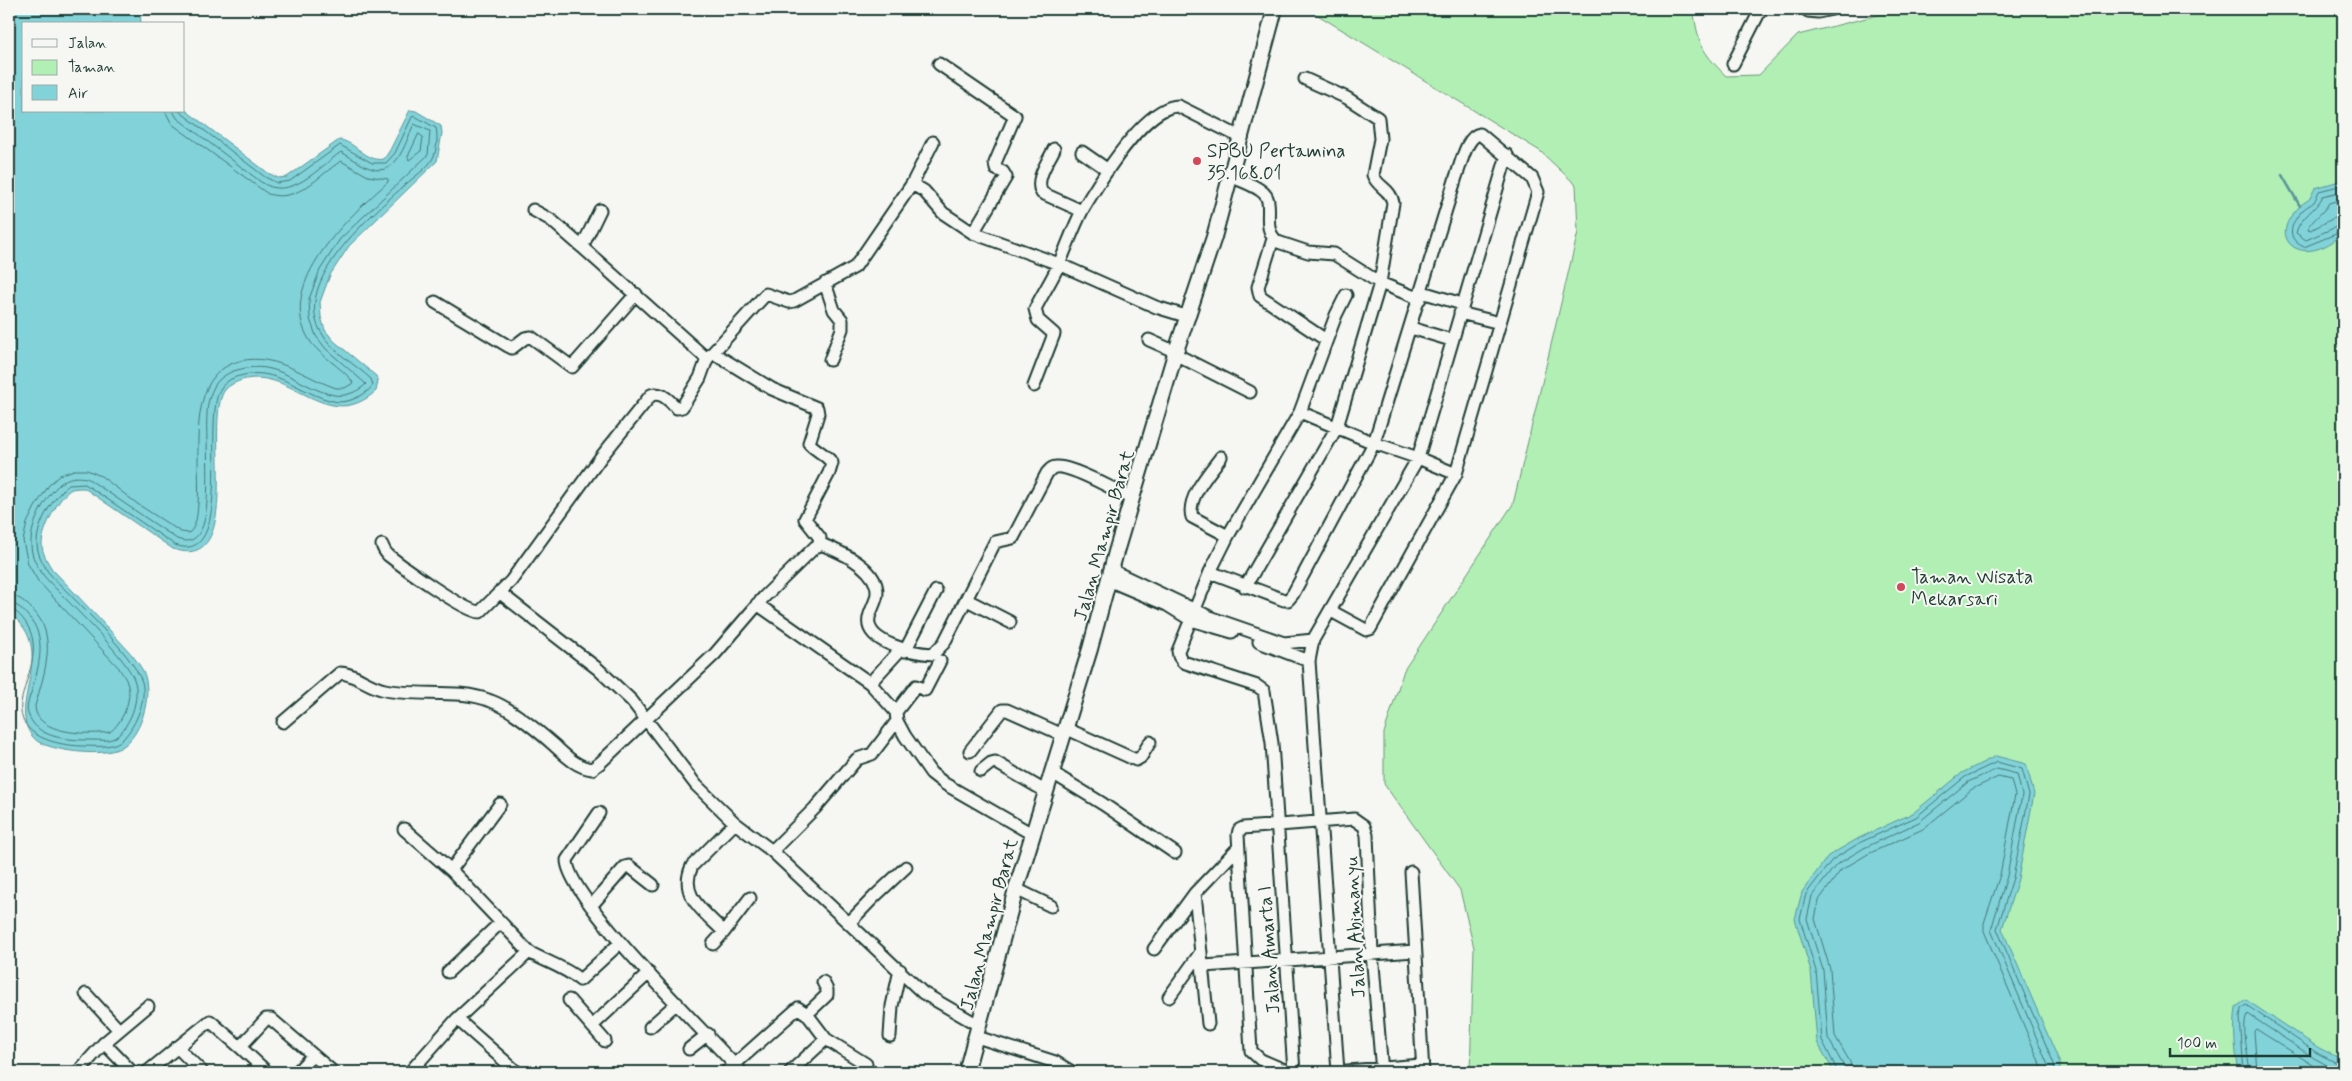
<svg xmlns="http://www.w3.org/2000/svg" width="2352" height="1081" viewBox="0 0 2352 1081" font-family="Mynerve,sans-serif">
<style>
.green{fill:#b1efb5;stroke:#689674}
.water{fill:#81d2d9;stroke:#5a9697}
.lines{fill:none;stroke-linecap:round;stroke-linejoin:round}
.shore{stroke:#467976;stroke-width:1}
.stream{stroke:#5a9697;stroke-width:2.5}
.minor-casing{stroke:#1f3d34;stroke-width:15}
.tertiary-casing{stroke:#1f3d34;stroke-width:18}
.minor{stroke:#f6f6f2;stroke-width:11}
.tertiary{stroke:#f6f6f2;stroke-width:14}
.poi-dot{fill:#d1495b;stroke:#f6f6f2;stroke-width:2}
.labels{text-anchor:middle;stroke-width:4;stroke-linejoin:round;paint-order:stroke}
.poi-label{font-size:19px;fill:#1f3d34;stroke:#f6f6f2;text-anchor:start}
.street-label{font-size:19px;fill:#1f3d34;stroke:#f6f6f2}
</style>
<rect width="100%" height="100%" fill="#f6f6f2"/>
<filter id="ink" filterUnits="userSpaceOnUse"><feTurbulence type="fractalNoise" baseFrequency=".02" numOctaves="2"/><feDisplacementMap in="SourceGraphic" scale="10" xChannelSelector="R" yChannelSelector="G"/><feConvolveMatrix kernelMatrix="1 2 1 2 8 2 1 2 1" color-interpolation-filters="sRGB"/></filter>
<g filter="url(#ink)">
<path class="green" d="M1308,9h385c6,35 7,41 33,67l33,-1 39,-40 104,-26h441v1063h-873l4,-124 -14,-58 -76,-106v-51l20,-63 109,-166 65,-272 -2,-47 -36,-34z"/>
<path class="water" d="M9,9h131l1,15h-117v87h160v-2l84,64 10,5 9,-1 52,-37c16,1 28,23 45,19l6,-9 20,-40 6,1 25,15 1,7 -5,28 -88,85 -19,29 -10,27 1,15 4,13 9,11 42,35 2,6 -2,9c-49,44 -84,-25 -134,-11 -6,2 -13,5 -17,10 -23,29 22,184 -52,159l-89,-61c-4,0 -8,0 -12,1 -13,6 -30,41 -30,55 0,9 5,17 10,25 21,22 42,44 63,67 10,11 21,22 28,35 11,22 -2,72 -28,79 -18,6 -62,1 -78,-9 -37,-32 26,-89 -28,-128z
M2343,180v53c-12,13 -37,25 -52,12 -5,-5 -7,-11 -5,-18 1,-7 10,-17 15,-22 3,-3 7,-4 9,-7 2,-3 3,-7 5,-10z
M1996,756l30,8 8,30 -16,85 -16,50 58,134v9h-226l-17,-30 -6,-71 -16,-52 7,-27 26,-36 31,-18 54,-25 49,-40z
M2246,1000l73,48 24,12v12h-104c-4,-21 -6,-43 -3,-65z"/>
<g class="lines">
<path class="shore" d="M419,134l4,3 -2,14 -12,9 -1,-3z
M2343,185l-24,6c-2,4 -3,8 -5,11 -3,3 -7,4 -10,7 -13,13 -20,29 0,38l39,-16
M2343,191l-20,5c-6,13 -24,22 -27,37l10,7 37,-16
M2343,199l-14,4c-6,11 -16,15 -21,26l3,1 23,-12 9,-1
M9,596c10,0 16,6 23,13 27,27 12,65 3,97 0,29 55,29 75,26 12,-9 22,-32 18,-46 -1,-7 -6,-12 -9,-18l-81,-87 -10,-17 -5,-23 4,-18 8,-16 14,-22 11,-10 14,-5h13l14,6 38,29 42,27 8,1c8,-7 8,-19 9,-29 3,-38 -10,-109 23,-134 12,-10 29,-12 44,-10 26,4 47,20 71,28h9l8,-5c-6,-12 -33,-27 -43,-42 -37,-57 41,-126 78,-159v-3l-20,-3 -27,-15c-23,15 -43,42 -73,33l-96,-70 -7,-13
M9,603c8,1 13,6 18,12 21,21 12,51 5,75 -3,9 -7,18 -3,26 10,24 43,24 64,24 6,0 14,1 19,-1 9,-3 15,-15 19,-23 4,-9 7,-24 4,-34 -7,-25 -71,-83 -91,-106 -7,-10 -13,-19 -13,-32 -1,-20 16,-52 33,-63 7,-5 16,-4 23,-3l90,61c8,3 15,3 21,-4 16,-19 7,-94 9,-121 0,-9 3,-21 8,-29 4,-7 14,-13 22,-15 42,-12 62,18 97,25 11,2 24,-3 32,-11l-40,-35 -10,-13 -6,-17 -1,-20 11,-29 20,-31 88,-84 2,-24 -16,-7c-10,21 -18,58 -49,42 -8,-4 -16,-10 -24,-14 -23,16 -51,50 -80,30l-84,-64 -4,-7
M9,609c7,1 13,8 17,14 17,27 0,52 -5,80 -4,34 36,42 60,43 14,0 33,3 43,-8 12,-13 23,-39 18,-56 -8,-27 -72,-86 -94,-110 -5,-9 -11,-18 -11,-29 0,-20 16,-46 32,-58l16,-1 90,61c61,22 26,-129 46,-157 4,-6 12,-11 19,-12 35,-11 61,18 93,25 9,2 17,0 25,-4 6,-3 11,-6 15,-12l-2,-6c-16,-15 -39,-27 -50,-47 -30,-51 52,-118 85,-148 8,-7 22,-16 27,-26 4,-7 5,-23 3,-30l-23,-13 -18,38 -9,10h-14l-32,-18 -50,36 -13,2 -12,-6 -86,-66
M1838,1072l-16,-32 -6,-69 -16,-52 6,-25 26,-34 29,-18 55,-25 49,-40 32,-15 25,7 7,26 -16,83 -16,51 57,135 1,8
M1845,1072l-2,-7 -15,-27 -5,-68 -16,-51 5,-23 24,-31 28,-17 55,-26 49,-40 29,-13 20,5 5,21 -15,81 -16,54 57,135v7
M1852,1072l-2,-10 -15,-26 -5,-67 -15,-50 4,-19 22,-30 27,-16 55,-25 49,-40 26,-12 13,3 4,15 -15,80 -16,48v8l57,135v6
M2244,1072l-4,-54 1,-9 5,-4 71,48 20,10 6,1
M2250,1072c-1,-13 -10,-48 -2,-58l66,44 20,11 9,2
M2257,1072l-3,-41 2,-2 68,43"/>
<path class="stream" d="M2282,175l18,31"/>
<defs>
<path id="minor" d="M1806,9l2,2 10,1 14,-3
M939,64l76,52 -20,47 1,6 7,3 3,5 -33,56 86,31 97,43 33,10
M1733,64l28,-55
M1054,149c-6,13 -20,31 -12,44l40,18
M1082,152l26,18
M1230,176c10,5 33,11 37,22 5,12 -5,32 11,44l30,10 26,2 46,29 40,16
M912,184l12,7 19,22 30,20
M533,210l18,10 31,27
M600,210l-18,37 125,112
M1273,239l-15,48 2,9 66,44
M825,283l9,27 8,10v9l-12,31
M1422,292l40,12
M435,302l73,44 4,2 13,-10 6,-1 41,30 64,-73
M1460,313l40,10
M1411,328l40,12
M1149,340l27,12
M713,353l59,36 45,19 1,6 -9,29c7,8 17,11 23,20l-3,10 -24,46 15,19 -2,8
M1175,354l75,38
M1034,386l20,-52 -16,-14 -3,-11c8,-16 18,-31 25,-47 8,-18 14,-36 23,-53 16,-27 62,-103 95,-103l64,32
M1300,412l74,31 44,15 38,16
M1221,457c-11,15 -35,41 -29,60l36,19
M382,545c1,3 3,7 6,10 14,11 77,57 92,57l31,-31 90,-124 50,-62c11,-4 18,6 26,13l5,-1 18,-29 7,-19 59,-65 23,8 5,-1 61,-34 57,-83 21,-42
M1111,570l101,48 72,25 29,-3
M1210,572l74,28h4l5,-6 81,-151 82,-266c5,-12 10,-41 24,-43l52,44 6,14 -82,282 -86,155 -4,1 -35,-19
M1108,580l59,25 24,15 41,12
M1245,587l92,-160 43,-144 13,-80c-2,-14 -16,-16 -20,-28l7,-36 -2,-21 -31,-20 -42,-19
M499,592l99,77 34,32 64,84 39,38 37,28 151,142 57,33
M967,600l43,22
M757,604l113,79 26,29 1,9 8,15 26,37 14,11 87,50
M1259,642l50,19
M905,651l31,-60
M870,683l31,-34
M896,712l20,-26 9,4 15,-29
M283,722l57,-49c14,0 29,14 45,17 35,7 73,-2 106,11 20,7 47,30 63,44 11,10 22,22 38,24l8,-6 115,-109 49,-57 51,-50 6,-3c19,8 48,20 55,41 4,13 -5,22 -7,33 -5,25 45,35 64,36l11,-11 51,-101 18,-4 34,-65c3,-3 4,-6 9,-6 14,-2 62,24 76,32
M1065,728l71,32 5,-3 9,-15
M970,751l32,-41h5l56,25
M981,771l10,-8 4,-1 50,29
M1051,772l52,32 72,49
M599,813l-32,47c0,39 143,176 174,212
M735,823l-43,43c-14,30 13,46 32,66l26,-34
M404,829l47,41 78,82 -72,67 -47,53
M772,851l43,-43 42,-49 15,-5 25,-33
M451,870l49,-66
M1411,872l12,200
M1016,889l35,17
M1195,893l13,131
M591,906l34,-39 4,-1 24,19
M849,923l25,-26 32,-30
M713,944l11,-12
M1154,949l41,-56 43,-45
M529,952c17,10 36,15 51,28l40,-37
M1204,966l211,-15
M448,972l52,-49
M86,994l33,36
M1169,997l32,-45
M569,1000l36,41
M807,1014l20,-19v-5l-4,-8
M457,1019l60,53
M592,1026l57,-53
M650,1027l27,-24
M890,1036l2,-30 8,-36
M977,1037l78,25 17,10
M177,1047l25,25
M240,1047l27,25
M689,1049l19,-15
M78,1072l26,-29
M132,1072l-28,-29 44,-37
M147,1072l63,-51 30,26 26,-28h5l42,36
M297,1072l16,-17 20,17
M726,1072l72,-64 9,6 19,25 40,25
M790,1072l36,-33
M1289,1072l-28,-12 -10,-9 -13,-216 1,-5 4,-2 111,-9 10,7 3,9 5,118 10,119
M1294,1072l-22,-329 -8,-52 -7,-5 -74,-24 -4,-6 -1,-5 32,-79 18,-36 72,-124 36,-97 10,-20
M1335,1072l86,-7
M1338,1072l-29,-411 4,-21 105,-182 89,-303"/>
<path id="tertiary" d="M966,1072l50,-183 74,-240 26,-97 59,-198 39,-117 61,-228"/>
</defs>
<use href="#minor" class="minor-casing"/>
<use href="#tertiary" class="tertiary-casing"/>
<use href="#minor" class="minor"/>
<use href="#tertiary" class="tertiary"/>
</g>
</g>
<g class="poi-dot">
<circle cx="1197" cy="161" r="5"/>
<circle cx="1901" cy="587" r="5"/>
</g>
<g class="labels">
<g class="poi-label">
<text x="1207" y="157">SPBU Pertamina<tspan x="1207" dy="22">35.168.01</tspan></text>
<text x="1911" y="583">Taman Wisata<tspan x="1911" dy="22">Mekarsari</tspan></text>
</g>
<g class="street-label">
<text transform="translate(1103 535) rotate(-74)" y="7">Jalan Mampir Barat</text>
<text transform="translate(988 924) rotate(-75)" y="7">Jalan Mampir Barat</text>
<text transform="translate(1354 927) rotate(-93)" y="7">Jalan Abimanyu</text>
<text transform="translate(1268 950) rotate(-94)" y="7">Jalan Amarta I</text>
</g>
</g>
<rect width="2352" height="1081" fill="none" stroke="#f6f6f2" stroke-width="30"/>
<rect x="15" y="15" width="2322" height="1051" fill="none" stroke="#1f3d34" stroke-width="2" filter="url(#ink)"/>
<rect x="22" y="22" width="162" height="90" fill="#f6f6f2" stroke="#a0aca6"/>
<rect x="32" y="39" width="25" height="8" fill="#f6f6f2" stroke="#a0aca6"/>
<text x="68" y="48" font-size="15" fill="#1f3d34">Jalan</text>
<rect x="32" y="60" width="25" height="15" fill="#b1efb5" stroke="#a0aca6"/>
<text x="68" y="72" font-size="15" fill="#1f3d34">Taman</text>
<rect x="32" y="85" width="25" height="15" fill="#81d2d9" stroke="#a0aca6"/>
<text x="68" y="98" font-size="15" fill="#1f3d34">Air</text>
<path d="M2170 1048v8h140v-8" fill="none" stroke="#1f3d34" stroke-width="2.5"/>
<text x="2177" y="1048" font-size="15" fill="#1f3d34" stroke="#f6f6f2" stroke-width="4" paint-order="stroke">100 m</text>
</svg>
